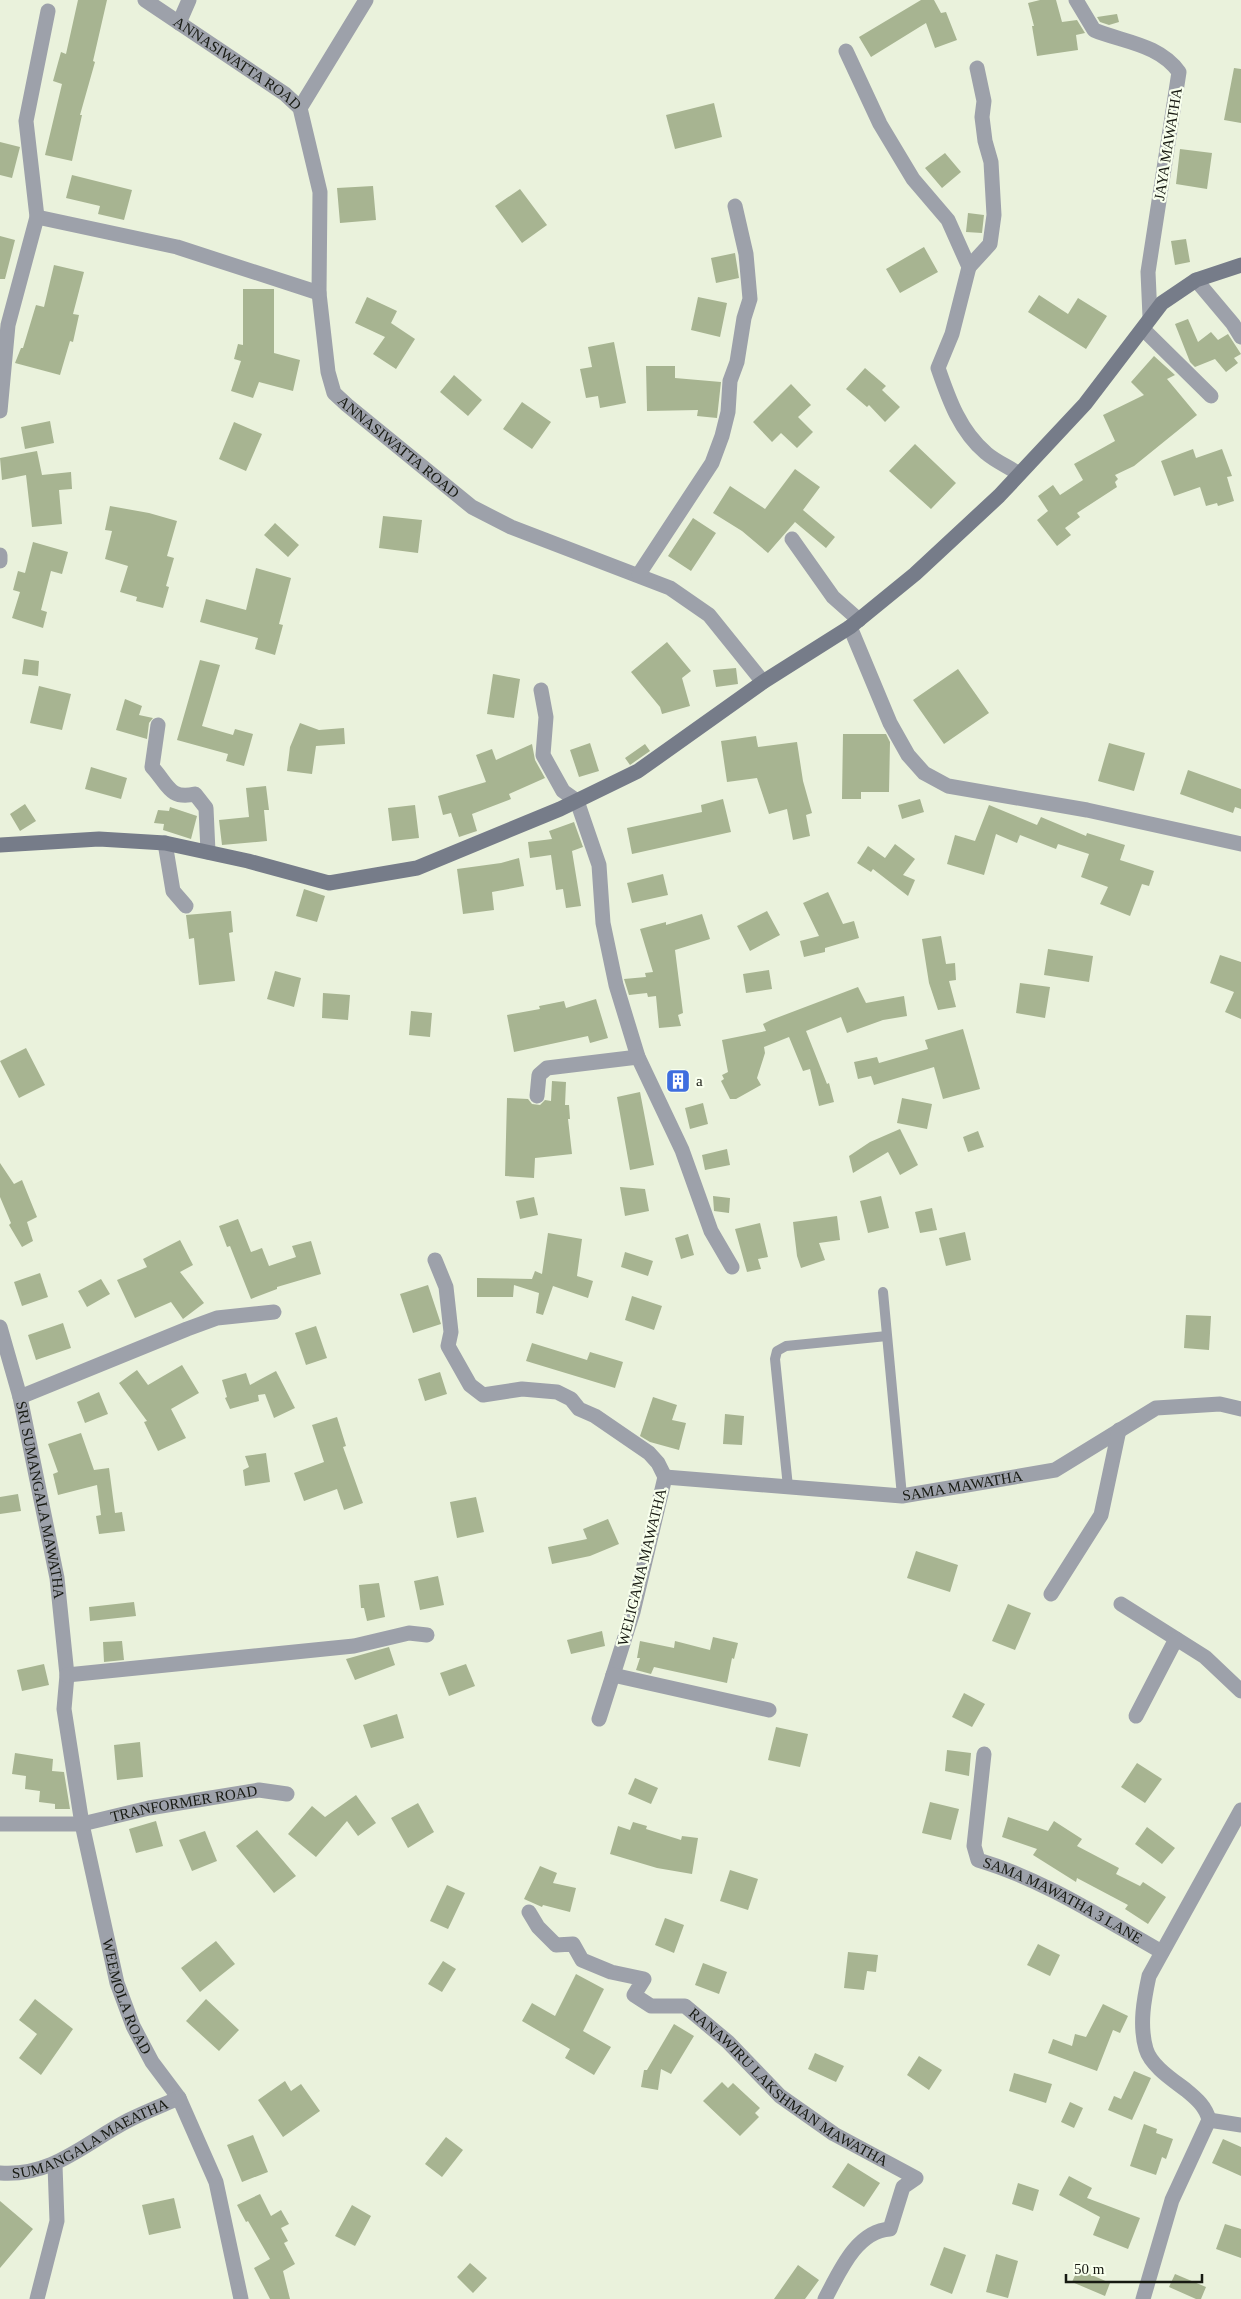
<svg xmlns="http://www.w3.org/2000/svg" width="1241" height="2299" viewBox="0 0 1241 2299" font-family="Georgia,serif">
<style>
.building{fill:#a7b491}
.lines{fill:none;stroke-linecap:round;stroke-linejoin:round}
.lane{stroke:#9da1aa;stroke-width:10}
.street{stroke:#9da1aa;stroke-width:15}
.secondary{stroke:#767c89;stroke-width:15}
.labels{text-anchor:middle;stroke-width:4.5;stroke-linejoin:round;paint-order:stroke}
.street-label{font-size:15px;fill:#171a12;stroke:#f8ffed}
.poi-label{font-size:15px;fill:#171a12;stroke:#f8ffed;text-anchor:start}
</style>
<rect width="100%" height="100%" fill="#eaf2dc"/>
<path class="building" d="M78,0h29l-14,61 2,1 -15,53h2l-10,46 -27,-6 17,-71 -9,-3 8,-29 5,2z
M921,0h13l7,13 5,-1 11,28 -22,8 -9,-25 -55,34 -12,-20z
M1040,0h16l6,22 15,-2 8,13 -9,2 2,15 -41,6 -5,-30h2l-6,-23z
M1117,14l2,8 -10,3 -9,-3 -3,-5z
M1234,68l7,1v54l-17,-3z
M714,103l8,34 -47,12 -9,-34z
M0,142l20,5 -8,31 -12,-3z
M1180,149l32,4 -5,36 -31,-5z
M945,153l16,19 -19,16 -17,-20z
M72,175l60,15 -8,30 -26,-6 2,-8 -34,-8z
M373,186l3,34 -36,3 -3,-35z
M520,189l27,36 -25,18 -27,-37z
M968,213l16,2 -2,18 -16,-1z
M0,236l15,4 -10,39h-5z
M1186,239l4,23 -15,3 -4,-24z
M924,247l14,25 -38,21 -14,-24z
M735,253l4,25 -23,5 -5,-25z
M54,265l30,7 -11,42 6,1 -6,27 -3,-1 -10,34 -45,-12 6,-15h2l13,-43 8,2z
M243,289h31v64l26,7 -7,31 -34,-9 -6,16 -22,-7 10,-30 -7,-2 4,-15 5,1z
M1039,295l29,19 10,-16 29,18 -21,33 -58,-37z
M367,297l30,14 -6,12 24,16 -19,30 -23,-15 12,-17 -30,-14z
M698,297l29,6 -7,34 -29,-7z
M1188,319l10,23 13,-10 7,8 10,-6 13,20 -7,4 4,5 -12,9 -11,-13 -20,8 -5,-5 -15,-38z
M614,342l12,61 -26,5 -2,-12 -12,2 -6,-29 12,-2 -4,-20z
M1154,356l21,19 -8,4 30,36 -63,51 -19,9 3,4 -3,3 2,5 -40,26 3,4 -15,11 6,7 -14,11 -20,-26 11,-9 -10,-15 15,-11 7,10 23,-15 -9,-16 41,-23 -12,-26 41,-20 -13,-13z
M646,366h29v12l46,4 -4,36 -20,-2 1,-6 -51,1z
M865,368l21,18 -4,4 18,17 -15,15 -16,-17 -2,2 -21,-18z
M454,375l28,25 -14,16 -28,-24z
M791,384l20,21 -13,12 15,15 -16,16 -16,-15 -9,9 -19,-20z
M522,402l29,20 -19,27 -29,-20z
M50,421l4,22 -29,6 -4,-22z
M234,422l28,12 -16,37 -27,-12z
M915,444l41,39 -25,26 -42,-38z
M1193,449l3,9 26,-9 10,27 -5,1 7,24 -16,5 -1,-3 -11,3 -6,-19 -26,9 -13,-35z
M37,451l5,24 29,-3 1,17 -13,1 3,34 -30,3 -6,-52 -24,5 -2,-22z
M795,469l25,18 -17,23 32,27 -9,11 -31,-26 -27,31 -26,-22 -29,-18 17,-27 35,23z
M110,506l39,7 28,8 -10,35 7,2 -8,28 3,1 -6,21 -27,-7 1,-4 -17,-5 8,-26 -23,-7 7,-28 -7,-1z
M383,516l39,4 -4,33 -39,-5z
M693,518l23,15 -25,38 -23,-15z
M275,523l24,22 -11,12 -24,-22z
M33,542l35,10 -6,22 -11,-3 -10,39 6,2 -4,16 -31,-10 8,-26 -7,-2 5,-19 7,2z
M256,568l35,10 -12,46 4,1 -8,30 -20,-6 3,-11 -58,-16 6,-23 40,11z
M667,642l24,29 -9,7 8,28 -28,8 -2,-7 -29,-35z
M24,659l15,2 -1,15 -16,-2z
M200,660l20,5 -18,61 31,9 2,-6 18,5 -9,32 -18,-5 2,-7 -51,-14z
M736,668l2,16 -22,3 -3,-17z
M958,669l31,44 -45,31 -31,-44z
M493,674l27,5 -6,39 -27,-4z
M39,686l32,8 -9,36 -32,-7z
M125,699l17,7 -3,9 14,3 -4,5 -2,16 -31,-9z
M300,723l19,7 25,-2 1,16 -29,2 -4,28 -25,-3 3,-24z
M843,734h43l4,8 -1,50h-28v7h-19z
M756,736l2,11 39,-5 6,39 9,32 -6,2 4,21 -17,4 -6,-31 -18,5 -12,-36 -30,4 -6,-41z
M590,743l9,28 -20,6 -9,-27z
M1109,743l36,10 -11,38 -36,-10z
M532,744l3,16 10,18 -36,16 2,5 -39,15 5,17 -18,6 -8,-24 -8,2 -5,-19 48,-14 -10,-27 16,-6 4,11z
M645,744l5,7 -20,14 -5,-7z
M91,767l36,11 -6,21 -36,-10z
M1188,770l53,19v20l-6,-2 -2,6 -53,-19z
M266,786l3,24h-5l3,31 -45,4 -3,-25 30,-3 -3,-29z
M723,799l8,33 -99,22 -5,-26 75,-16 -1,-7z
M920,799l4,13 -22,7 -4,-14z
M25,804l11,17 -16,10 -10,-17z
M415,805l4,33 -27,3 -4,-33z
M989,805l48,20 4,-8 45,19 1,-3 38,12 -5,15 34,11 -5,15 -7,-2 -12,32 -30,-12 8,-17 -27,-10 8,-23 -31,-10 -2,5 -36,-14 -3,8 -21,-9 -12,41 -37,-11 8,-29 20,6z
M170,807l27,9 -6,23 -28,-9 1,-6 -10,-1 4,-13 11,1z
M574,822l9,25 -11,4 9,55 -15,2 -3,-19 -7,1 -5,-35 -21,3 -2,-16 24,-3 -3,-8z
M895,844l20,15 -12,16 12,5 -7,16 -35,-27 -2,3 -14,-9 11,-17 17,12z
M519,858l5,28 -32,6 2,18 -31,4 -6,-45 44,-6z
M663,874l5,21 -36,8 -5,-20z
M304,889l21,7 -8,26 -21,-6z
M828,892l15,32 11,-3 5,17 -34,10v4l-21,5 -4,-16 19,-5 -16,-33z
M231,911l2,21 -4,1 6,48 -36,4 -5,-47 -5,1 -3,-24z
M767,911l13,24 -30,16 -13,-25z
M702,914l8,25 -35,11 8,63 -5,2 3,11 -22,2 -3,-32 -8,1 -1,-4 -18,2 -5,-16 22,-2 -1,-4 8,-1 -13,-43 26,-7v3z
M941,936l5,28 9,-1 1,17 -7,1 7,26 -18,3 -9,-27 -7,-44z
M1048,949l45,7 -4,26 -45,-7z
M1220,955l21,7v57l-16,-7 9,-20 -24,-9z
M769,970l3,19 -26,4 -3,-19z
M275,971l26,7 -7,29 -27,-8z
M1020,983l30,4 -5,31 -29,-5z
M858,987l8,16 38,-7 3,20 -24,4 -36,13 -6,-16 -35,14 21,53 2,-1 5,19 -15,4 -9,-37 -7,2 -14,-34 -25,10 1,6 -8,25 4,7 -25,14h-6l-9,-18 3,-2 -2,-4 6,-3 -6,-32 44,-9 -3,-7 8,-4z
M323,993l27,2 -2,25 -26,-2z
M596,999l12,39 -18,5 -2,-7 -74,16 -7,-37 33,-6 -1,-3 25,-5 2,7z
M411,1011l21,2 -2,24 -21,-2z
M963,1029l17,60 -37,10 -9,-32 -60,18 -3,-9 -13,3 -4,-17 23,-5 2,6 49,-14 -3,-9z
M26,1048l19,37 -26,13 -19,-37z
M670,1072l18,1 -1,18 -19,-1z
M552,1081l14,1 -1,23h4l1,14h-2l4,35 -37,4 -1,20 -29,-2 2,-78 21,1 4,5 8,1 5,-5 6,1z
M640,1092l14,73 -24,5 -13,-73z
M902,1098l30,6 -5,25 -30,-6z
M703,1103l5,21 -18,5 -5,-21z
M900,1129l18,36 -18,10 -12,-23 -35,21 -4,-17 21,-14z
M978,1131l6,16 -16,5 -5,-15z
M727,1149l3,16 -25,5 -3,-15z
M0,1163l14,21 8,-4 15,37 -10,5 6,19 -11,6 -13,-22 2,-2 -11,-26z
M620,1187l25,2 4,22 -24,5z
M713,1196l17,2 -1,15 -15,-2z
M881,1196l8,32 -21,5 -8,-32z
M534,1197l4,18 -18,4 -4,-18z
M932,1208l5,22 -17,3 -5,-21z
M837,1216l3,24 -21,3 6,17 -24,8 -4,-12 -4,-34z
M238,1219l13,33 11,-4 7,18 27,-9 -4,-11 19,-5 10,33 -44,13v2l-26,10 -21,-53 -3,1 -8,-21z
M760,1223l8,34 -10,2 3,10 -14,3 -12,-43z
M965,1232l6,28 -25,6 -7,-28z
M548,1233l34,6 -5,37 16,5 -5,17 -35,-12 -10,29 -7,-2 3,-20 -25,-8 -1,12h-36v-19l55,1 3,-8 7,3z
M688,1234l6,21 -13,4 -6,-21z
M180,1240l13,25 -13,7 24,31 -21,16 -12,-17 -36,16 -18,-38 30,-13 -4,-8z
M625,1252l28,9 -5,15 -27,-9z
M40,1273l8,24 -26,9 -8,-24z
M101,1279l9,15 -23,13 -9,-16z
M428,1285l13,39 -28,9 -13,-39z
M632,1296l30,10 -8,24 -29,-10z
M1186,1315l25,1 -2,34 -25,-2z
M63,1323l8,25 -35,12 -8,-25z
M316,1326l11,32 -21,7 -11,-32z
M532,1343l55,17 3,-8 33,10 -8,26 -89,-27z
M182,1365l17,28 -28,16 15,29 -28,13 -14,-29 3,-1 -28,-38 18,-13 11,15z
M276,1371l19,37 -21,10 -9,-24 -7,1 1,6 -29,8 -5,-11 2,-1 -5,-17 24,-7 4,12z
M440,1372l7,22 -22,7 -7,-22z
M99,1392l9,22 -23,9 -8,-21z
M653,1397l24,8 -5,15 14,3 -7,27 -29,-8 -10,-6z
M725,1414l19,2 -2,29 -19,-1z
M337,1417l9,29 -3,1 20,56 -19,7 -7,-21 -33,12 -10,-28 30,-11 -12,-37z
M81,1433l13,37 15,-2 6,45 7,-1 3,19 -26,3 -3,-18 5,-1 -4,-30 -39,10 -5,-21 5,-2 -10,-28z
M266,1453l4,29 -25,4 -2,-16 6,-3 -4,-11z
M18,1494l3,17 -21,3v-17z
M476,1497l8,35 -27,6 -7,-36z
M608,1519l11,25 -29,12 -38,8 -4,-17 39,-8 -4,-10z
M916,1551l42,14 -8,27 -43,-14z
M438,1576l6,29 -24,5 -6,-29z
M379,1583l6,34 -18,4 -3,-13h-3l-2,-23z
M134,1602l2,14 -46,5 -1,-14z
M1008,1604l23,9 -16,37 -23,-9z
M602,1631l3,15 -34,8 -4,-14z
M713,1637l25,6 -4,16 -2,-1 -5,25 -73,-16 -3,7 -15,-4 4,-12h-3l3,-17 34,7 1,-7 35,9z
M122,1641l2,19 -20,2 -1,-20z
M389,1647l6,18 -40,15 -9,-21z
M44,1664l5,21 -27,6 -5,-21z
M466,1664l9,22 -26,10 -9,-23z
M964,1693l21,11 -13,23 -20,-10z
M397,1714l7,24 -33,10 -8,-23z
M776,1727l32,7 -8,33 -32,-7z
M140,1742l3,35 -26,3 -3,-35z
M947,1750l24,3 -2,23 -24,-5z
M15,1753l38,6 -1,12 12,1 6,37h-15v-5l-16,-2 1,-11 -15,-2 1,-13 -14,-2z
M1137,1763l25,16 -17,24 -24,-16z
M635,1778l23,10 -7,16 -23,-10z
M356,1795l20,28 -18,13 -11,-15 -31,36 -28,-23 24,-28 13,11z
M930,1802l29,7 -8,31 -29,-7z
M418,1803l16,29 -26,16 -17,-30z
M1008,1817l40,14 6,-10 28,18 -5,7 42,22 -3,6 24,12 3,-4 23,15 -18,27 -23,-15 3,-4 -51,-27 -1,4 -43,-27 4,-6 -35,-12z
M156,1821l7,25 -27,7 -7,-24z
M633,1822l14,4 -1,3 35,11 1,-4 16,2 -6,36 -35,-6 -47,-14 8,-28 12,4z
M1147,1827l28,21 -13,16 -27,-20z
M257,1830l39,46 -22,17 -38,-47z
M205,1831l12,30 -25,10 -13,-31z
M540,1866l17,7 -4,10 23,5 -6,24 -27,-7 -1,2 -18,-8z
M730,1870l28,9 -10,31 -28,-9z
M447,1885l18,8 -17,36 -18,-8z
M665,1918l19,7 -10,28 -19,-8z
M216,1941l19,23 -35,28 -19,-24z
M1038,1944l22,11 -10,21 -23,-11z
M848,1952l30,3 -2,17 -9,-1 -3,19 -20,-2z
M443,1961l13,8 -14,23 -14,-8z
M703,1963l24,9 -8,22 -24,-9z
M576,1974l28,15 -21,42 28,16 -17,28 -29,-17 5,-9 -48,-28 10,-18 23,13z
M35,1999l38,30 -32,46 -22,-17 18,-24 -18,-14z
M206,1999l33,31 -20,21 -33,-30z
M1103,2004l25,12 -8,17 -7,-3 -16,41 -49,-18 5,-14 19,7 3,-12 11,3z
M674,2024l20,12 -23,38 -10,-5 -3,21 -17,-3 3,-17h3z
M815,2053l29,13 -8,16 -28,-13z
M919,2056l23,14 -13,20 -22,-15z
M1134,2071l17,7 -19,42 -24,-10 6,-14 7,3z
M1014,2073l38,11 -6,19 -37,-12z
M285,2081l6,10 10,-7 19,27 -37,26 -25,-37z
M722,2082l6,6 5,-5 27,25 -5,5 4,4 -19,19 -37,-35z
M1070,2102l13,6 -9,20 -13,-6z
M1144,2124l13,5 -1,4 17,6 -7,20 -4,-2 -6,18 -26,-9z
M253,2135l15,37 -26,10 -15,-37z
M446,2137l17,13 -21,27 -17,-13z
M1223,2139l18,8v29l-29,-13z
M848,2163l32,20 -16,24 -32,-20z
M1069,2176l23,12 -5,10 53,20 -12,31 -35,-14 7,-18 -41,-22z
M1018,2183l21,7 -6,21 -21,-7z
M260,2194l11,22 10,-6 8,14 -8,4 7,13 -4,2 11,21 -12,7 7,28h-20l-16,-31 16,-9 -22,-38 -2,1 -9,-17z
M174,2198l7,30 -32,7 -7,-30z
M0,2201l33,28 -33,39z
M352,2205l19,11 -16,30 -20,-10z
M1225,2224l16,5v29l-25,-9z
M944,2247l22,8 -14,39 -22,-9z
M996,2254l22,7 -10,37 -22,-6z
M470,2263l17,15 -14,15 -16,-16z
M798,2265l21,15 -14,19h-31z
M1078,2269l32,14 -5,13 -33,-14z
M1175,2274l31,13 -5,12h-5l-27,-12z"/>
<g class="lines">
<path class="lane" d="M883,1292l19,204
M788,1487l-13,-128 2,-8 9,-5 101,-10"/>
<g class="street">
<path id="s1" d="M145,0l140,94 15,14 20,84 -1,101 9,79 6,21 13,12 125,102 39,20 159,61 39,27 54,67"/>
<path d="M1076,0l18,30c29,12 65,14 85,42l-31,200 2,45"/>
<path d="M179,23l10,-23"/>
<path d="M846,51l34,73 33,55 35,41 21,47 -17,67 -14,34c11,32 22,63 48,85 9,8 23,14 33,21"/>
<path d="M300,108l66,-108"/>
<path d="M37,217l140,30 142,46"/>
<path d="M969,267l21,-23 4,-29 -3,-53 -6,-21 -3,-24 2,-16 -7,-33"/>
<path d="M1196,280l37,44 8,13"/>
<path d="M1143,329l68,67"/>
<path d="M0,411l8,-86 29,-108 -11,-96 22,-110"/>
<path d="M792,539l41,58 26,23"/>
<path d="M0,561v-6"/>
<path d="M639,574l73,-111 10,-27 6,-24 2,-31 7,-19 7,-44 6,-19 -4,-45 -11,-48"/>
<path d="M850,627l40,96 18,32 16,18 24,13 139,24 154,34"/>
<path d="M541,690l5,27 -3,38 20,36 14,10 22,64 4,58 13,62 22,72 44,93 29,81 21,36"/>
<path d="M158,725l-6,42c16,17 17,33 43,27l11,14 2,44"/>
<path d="M165,843l8,48 13,15"/>
<path d="M537,1096l2,-21 8,-7 91,-11"/>
<path d="M435,1260l11,27 5,45 -3,14 22,39 13,10 39,-6 35,3 14,7 8,10 16,7 54,37 9,10 7,14 -32,135 -34,107"/>
<path id="s2" d="M0,1327l20,70 37,181 10,97 -3,34 18,115 35,159 16,43 19,36 27,36 37,84 25,117"/>
<path d="M20,1397l167,-68 30,-11 57,-6"/>
<path id="s3" d="M665,1477l237,19 153,-26 101,-62 64,-4 21,5"/>
<path d="M1051,1594l50,-79 18,-85"/>
<path d="M1121,1604l84,53 36,34"/>
<path d="M67,1675l287,-29 55,-13 18,2"/>
<path d="M613,1675l156,35"/>
<path d="M1136,1716l40,-77"/>
<path id="s4" d="M984,1754l-10,92 4,14c67,20 124,58 184,92"/>
<path id="s5" d="M0,1824h82l67,-16 110,-18 28,4"/>
<path id="s6" d="M529,1912l9,15 18,18 17,-1 9,16 29,12 33,7 -10,16 17,11h34l43,36 52,54 54,38 82,44 -13,9 -13,42c-34,2 -51,44 -65,70"/>
<path d="M1209,2120l32,5"/>
<path id="s7" d="M0,2173c53,4 86,-31 129,-53 16,-8 34,-15 50,-22"/>
<path d="M37,2299l20,-78 -2,-56"/>
<path d="M1143,2299l29,-99 37,-80c-3,-13 -12,-21 -23,-30 -13,-10 -35,-24 -40,-41 -7,-24 -2,-50 3,-73l92,-166"/>
</g>
<path class="secondary" d="M0,845l99,-6 66,4 83,18 81,22 88,-15 143,-59 78,-38 125,-89 87,-55 65,-53 84,-78 86,-92 77,-101 34,-23 45,-15"/>
</g>
<defs>
<symbol id="building-square" viewBox="-11 -11 22 22"><rect x="-9" y="-9" width="18" height="18" rx="4" fill="#3f6edf" stroke="#f8ffed"/><path d="M-4-6H4V6H1V3H-1V6H-4ZM-2.5-4.3h1.7v1.8h-1.7ZM.8-4.3h1.7v1.8H.8ZM-2.5-1h1.7V.8h-1.7ZM.8-1h1.7V.8H.8Z" fill="#fff"/></symbol>
</defs>
<g fill-rule="evenodd">
<use href="#building-square" x="664" y="1067" width="28" height="28"/>
</g>
<g class="labels">
<g class="street-label">
<text dy="5" stroke="none"><textPath href="#s1" startOffset="112">ANNASIWATTA ROAD</textPath></text>
<text transform="translate(1168 144) rotate(-81)" y="5">JAYA MAWATHA</text>
<text dy="5" stroke="none"><textPath href="#s1" startOffset="562">ANNASIWATTA ROAD</textPath></text>
<text dy="5" stroke="none"><textPath href="#s3" startOffset="299">SAMA MAWATHA</textPath></text>
<text dy="5" stroke="none"><textPath href="#s2" startOffset="178">SRI SUMANGALA MAWATHA</textPath></text>
<text transform="translate(642 1567) rotate(-76)" y="5">WELIGAMA MAWATHA</text>
<text dy="5" stroke="none"><textPath href="#s5" startOffset="186">TRANFORMER ROAD</textPath></text>
<text dy="5" stroke="none"><textPath href="#s4" startOffset="201">SAMA MAWATHA 3 LANE</textPath></text>
<text dy="5" stroke="none"><textPath href="#s2" startOffset="684">WEEMOLA ROAD</textPath></text>
<text dy="5" stroke="none"><textPath href="#s6" startOffset="349">RANAWIRU LAKSHMAN MAWATHA</textPath></text>
<text dy="5" stroke="none"><textPath href="#s7" startOffset="98">SUMANGALA MAEATHA</textPath></text>
</g>
<g class="poi-label">
<text x="696" y="1086">a</text>
</g>
</g>
<path d="M1066 2274v8h136v-8" fill="none" stroke="#171a12" stroke-width="2.5"/>
<text x="1074" y="2274" font-size="15" fill="#171a12" stroke="#f8ffed" stroke-width="4" paint-order="stroke">50 m</text>
</svg>
